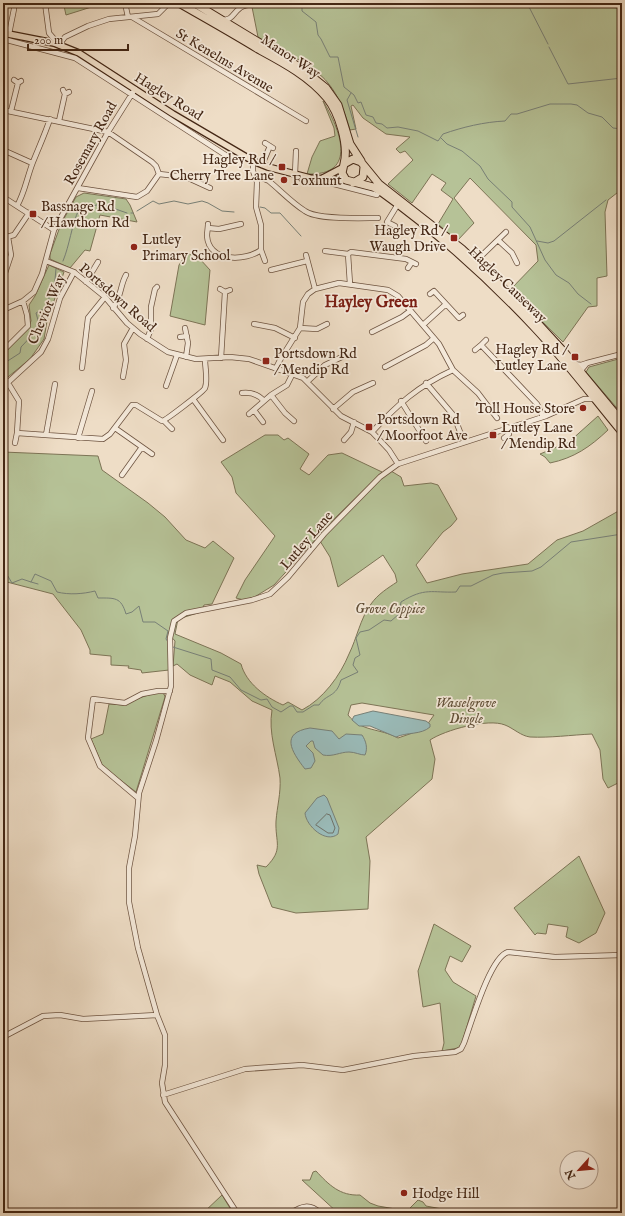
<svg xmlns="http://www.w3.org/2000/svg" width="625" height="1216" viewBox="0 0 625 1216" font-family="'IM FELL English',serif">
<style>
.green{fill:#b6c297;stroke:#7d7456;fill-rule:evenodd}
.water{fill:#9abbb9;stroke:#788077}
.lines{fill:none;stroke-linecap:round;stroke-linejoin:round}
.shore{stroke:#6f7167;stroke-width:1}
.stream{stroke:#788077;stroke-width:1}
.minor-casing{stroke:#6e5441;stroke-width:6}
.major-casing{stroke:#442715;stroke-width:8}
.highway-casing{stroke:#442715;stroke-width:9}
.minor{stroke:#f4e9da;stroke-width:4.5}
.major{stroke:#eeddc6;stroke-width:5.5}
.highway{stroke:#eeddc6;stroke-width:7}
.poi-dot{fill:#8f2418;stroke:#f4e9da;stroke-width:1.5}
.labels{text-anchor:middle;stroke-width:3.5;stroke-linejoin:round;paint-order:stroke}
.street-label{font-size:14px;fill:#442715;stroke:#f4e9da}
.poi-label{font-size:14px;fill:#442715;stroke:#f4e9da;text-anchor:start}
.park-label{font-size:14px;font-style:italic;fill:#604e36;stroke:#f4e9da}
.quarter-label{font-size:16px;font-weight:bold;fill:#7a1f14;stroke:#f4e9da}
</style>
<rect width="100%" height="100%" fill="#eeddc6"/>
<filter id="stains"><feTurbulence type="fractalNoise" baseFrequency=".005" numOctaves="4"/><feColorMatrix values="0 0 0 0 .2 0 0 0 0 .09 0 0 0 0 .02 0 0 0 .5 -.17"/></filter>
<radialGradient id="worn" r=".72"><stop offset=".6" stop-color="#630" stop-opacity="0"/><stop offset="1" stop-color="#630" stop-opacity=".3"/></radialGradient>
<path class="green" d="M67,3h34v1l-35,11 -2,-9z
M290,3h332v186l-14,11 -3,12 2,64 -10,2v28l-9,1 -25,35 -53,-52 28,-29 -2,-16 -66,-67 -16,20 20,25 -17,18 -19,-17 15,-25 -12,-9 5,-7 -14,-9 -20,29 -24,-19 25,-24 -8,-9 -5,2 -4,-4 14,-12 -24,-3 -23,-16 -10,-13 -2,1 5,23 -6,1c-5,-17 -11,-34 -22,-47 -13,-17 -51,-35 -70,-46l-6,-30z
M323,101c17,28 36,75 -16,73l5,-17 8,-16 15,-5 -1,-8z
M84,193l42,6 4,6 7,17 -37,-7 -10,36 -5,-1 -15,18 -20,-9v-5l11,-30 15,-27z
M187,253l12,5 11,12 -5,55 -35,-9 9,-51z
M49,265l15,7 -17,49 -3,18 -14,20 -27,22v-27l23,-23 5,-10 -2,-16 6,-9z
M622,358v56l-36,-42 3,-5z
M598,416l10,14c-18,17 -34,28 -58,33l-5,-6 -5,-3 29,-12z
M265,435h13l6,5 4,-2 21,16 -9,15 9,6 19,-20 14,-2 40,19 -46,45 -62,68 -26,16 -12,-3 9,-18 30,-44 -39,-43 -4,-16 -11,-15z
M3,452l95,4 4,14 46,33 17,14 21,23 19,8 8,-7 21,17 -22,46 -8,1 -3,7 -23,7 -3,15 46,19 20,11c5,19 24,33 42,41l5,-3 14,8c21,-11 38,-34 47,-56 8,-16 11,-35 22,-50 7,-10 17,-16 26,-22l-2,-8 -12,-19 -45,32 -8,-30 -10,-16 60,-63 11,-7 10,6 3,9 27,-3 7,2 19,34 -6,7 -8,6 -27,33 11,18 35,-9 66,-10 29,-24 26,-9 39,-22v272l-14,7 -5,-9 -3,-29 -8,-16c-21,1 -42,4 -62,3 -9,-1 -17,-9 -25,-12 -17,-7 -60,5 -75,15l5,19 -3,20 -66,58 4,24 -2,48 -72,4 -24,-6 -13,-33 -2,-9 9,2c18,-18 9,-24 10,-46 1,-14 5,-28 4,-43 -3,-23 -12,-45 -8,-68l-20,-9 -22,-19 -15,-6 -3,9 -22,-10 -13,-11 -4,2 2,-25 -6,-7v36l-27,3 -1,-3 -13,-2 1,-2 -18,-1v-9l-21,-2v-4l-9,-20 -28,-36 -50,-13zM362,703l72,12 -10,14 -26,9c-18,-10 -37,-6 -50,-23l3,-10z
M158,692l6,2 1,3 -29,95 -33,-25 -12,-28 12,-5 6,-30 16,1 14,-7z
M579,856l26,57 -9,20 -17,10 -13,-6 2,-10 -20,-3 -2,10 -9,-1 -2,2 -21,-27z
M434,924l37,22 -9,16 -12,-6 -5,14 8,12 23,14 -14,47 -4,5 -16,3 2,-8 -4,-40 -17,4 -5,-36z
M316,1171c13,14 24,25 44,24l10,8 8,3 29,5 11,-11 5,2 3,4 16,3 -1,4h-103l-36,-33h8l3,-8z
M222,1195l11,18h-30z"/>
<path class="water" d="M373,711l53,10 4,3v3c-9,8 -23,5 -34,10l-26,-11h-11l-7,-6 2,-4z
M310,728l22,3 7,8 7,-5 16,1c4,6 6,13 3,20 -5,0 -10,-3 -16,-3 -9,0 -16,5 -26,3l-8,-7 -2,-7h-2l-5,5 7,7 2,8 -4,7 -6,1c-14,-18 -25,-36 5,-41z
M324,795l3,3 12,30 -1,6c-12,10 -32,-8 -33,-21l12,-15z"/>
<g class="lines">
<path class="shore" d="M327,814l3,1 5,13 -2,5h-5l-12,-8z"/>
<path class="stream" d="M302,3v8l14,11 2,13 3,4 9,18h8l6,30 10,8 4,8 3,-1 5,13 7,2 3,6 6,1 5,4 11,-1 20,4 20,10 5,-7c20,-7 41,-12 62,-13l6,-7h6l33,-10h21l6,1 11,8 14,4 11,11 9,1
M527,3l21,41
M591,3l31,6
M549,47l19,37 54,-6
M351,93l-4,7 11,37
M441,138l6,6 15,7 18,15 8,13 24,23v5l18,20 15,33 11,15 13,8 9,11 13,10
M260,207l5,1 6,5h9l21,23
M137,211l16,-10 6,3 15,-3 14,3 14,-3 6,2 14,8 12,1
M131,213h2
M537,241l11,2 6,-2 52,-41
M63,261c7,-17 8,-34 16,-52l22,-5 26,9
M3,364l17,-11 1,-6 19,-20 -4,-14 11,-6 3,-13 4,-4 2,-21
M3,573h3l6,10 10,-4 9,3 4,-8 16,7 6,11c12,3 26,2 38,-1l3,7c17,0 23,-1 28,16l6,-2 7,-6 4,16h12l13,9 -2,8 2,3
M31,582l7,2
M173,647l38,12 1,11 18,7 11,13 20,10 6,-1 5,8 9,5 9,-6h3l4,6h6l11,-7h5c8,-12 17,-7 22,-25l17,-8 -5,-7 2,-7 5,-3 -4,-17 4,-6 9,-2 15,-10 7,1 8,-7 2,-12c24,-15 31,-9 55,-10l4,-6h11l22,-11 10,-2 29,-2 9,-4 30,-25 51,-8"/>
<defs>
<path id="minor" d="M45,3l4,30 6,7 -1,3
M125,3l3,14
M132,17l174,104
M222,20c11,0 10,-6 18,-12 5,-4 15,-4 22,-5
M9,34l5,-25
M7,40l68,18 152,98
M59,45l6,-8 23,-11 21,-7 49,-5 11,-11
M14,80l4,3 3,-2
M63,90l2,4 4,-2
M3,110l105,22 44,30 4,4 3,8 -12,17 -10,6 -59,-9
M11,111l7,-28
M59,121l6,-27
M265,143l8,5
M3,150l29,13
M262,165l8,-19
M159,174l27,3 24,11
M295,174l1,-23
M256,178h6l7,3c12,10 23,22 36,30 12,9 57,7 73,7
M323,179l7,4 47,12 3,-4
M3,197l51,33
M17,206c8,-14 10,-29 16,-44 6,-15 12,-28 17,-43
M208,224c0,4 -1,8 -1,12 2,27 39,25 54,14v-25l-5,-18 1,-25 -4,-11v-10
M395,226l-8,-4 11,-18
M208,228l11,1 22,-5
M3,238l11,-3 15,-22
M498,240l14,13 5,10
M261,250l4,11
M325,251l23,3
M306,255l9,34
M46,261l28,11 31,25 22,26 13,11 28,18 28,7 34,-2 19,2 54,19 38,38 31,16 17,18 9,14
M475,262l31,-30
M408,268l4,-6
M271,270l36,-9
M5,273l6,-18 -3,-18
M86,282l12,-20
M350,284l-2,-30 3,-2 55,7 10,5
M220,289l5,3 5,-2
M430,294l4,-3 25,27 4,-3
M113,308c8,-9 7,-23 13,-33
M3,310l20,-9 11,-9 8,-18 12,-44 54,-98 27,-43
M254,324l21,4 20,10
M423,325l23,-21
M185,328l3,15 -2,14
M300,328l17,1 10,-5
M372,332l30,-15 8,-6
M180,337l7,-1
M147,339l4,-10v-22l4,-18 2,-2
M481,345l5,-5
M475,350l6,-5 56,59 6,13
M3,351l25,-25 -1,-11 -4,-14
M221,358l4,-66
M587,363l35,-9
M575,364l6,1 6,-2 -5,6v4
M385,367l41,-22 8,-7
M82,368l6,-50 17,-21
M276,368l4,-8 20,-32 3,-26 5,-8 7,-5 24,-6 49,7 10,6 41,48 14,26 25,23 19,25
M123,377l3,-17 -2,-16 9,-16
M308,381l17,-16 19,-9
M8,383l11,18 -2,32 86,6 7,-5 22,-29h4l26,16c3,0 42,-30 43,-33 3,-8 0,-20 0,-29
M426,383l28,33 8,21
M166,386l11,-31
M3,387l38,-35 7,-13 12,-41 14,-26
M242,393c9,-1 16,1 22,8
M271,395l14,18 9,8
M193,399l30,41
M401,401l25,40
M333,409l20,-17 20,-9
M254,410l9,12
M249,414l22,-19 16,-10 6,-12
M164,421l8,8
M115,428l37,26
M372,432c26,-28 46,-46 81,-62
M46,435l9,-51
M78,438l14,-47
M504,438l5,-4 -2,-7
M344,440l7,-8 3,-10
M15,443l2,-10
M122,475l20,-28
M138,798l-38,-32 -12,-28 5,-39 32,4 17,-9 16,-3h12
M3,1037l40,-21 17,-1 23,4 74,-4
M163,1095l82,-26 57,-4 41,5 71,-14 41,-4 6,-3 3,-6c7,-19 26,-86 44,-91l47,5 67,-2
M237,1213l-72,-111 -3,-19 3,-18v-30l-8,-20 -19,-67 -9,-46v-34l6,-32 4,-43 17,-52 15,-55 -1,-48 4,-17 12,-8 66,-13 18,-6 18,-17 36,-43 56,-57 18,-13 148,-48 38,-17h11
M291,1213c10,-7 19,-10 29,0"/>
<path id="major" d="M3,33l51,10 25,10 94,61 80,47 15,6 42,11 36,2
M323,178l19,-10"/>
<path id="highway" d="M179,3c26,15 53,30 79,46 24,13 51,27 69,49 12,15 22,47 17,66
M194,3l107,65 25,20 12,17 12,39 11,17
M353,183l10,-6 1,-10
M622,422l-57,-69 -44,-48 -59,-56 -83,-65 -18,-22 -8,-3 -9,5 -2,9 4,7 27,7 7,4c56,40 108,87 155,137 31,33 58,69 87,104"/>
</defs>
<use href="#minor" class="minor-casing"/>
<use href="#major" class="major-casing"/>
<use href="#highway" class="highway-casing"/>
<use href="#minor" class="minor"/>
<use href="#major" class="major"/>
<use href="#highway" class="highway"/>
</g>
<g class="poi-dot">
<rect x="278" y="163" width="8" height="8" rx="2"/>
<circle cx="284" cy="180" r="4"/>
<rect x="29" y="210" width="8" height="8" rx="2"/>
<rect x="450" y="234" width="8" height="8" rx="2"/>
<circle cx="134" cy="247" r="4"/>
<rect x="571" y="353" width="8" height="8" rx="2"/>
<rect x="262" y="357" width="8" height="8" rx="2"/>
<circle cx="583" cy="408" r="4"/>
<rect x="365" y="423" width="8" height="8" rx="2"/>
<rect x="489" y="431" width="8" height="8" rx="2"/>
<circle cx="404" cy="1193" r="4"/>
</g>
<g class="labels">
<g class="street-label">
<text transform="translate(291 56) rotate(33)" y="5">Manor Way</text>
<text transform="translate(225 60) rotate(31)" y="5">St Kenelms Avenue</text>
<text transform="translate(169 96) rotate(32)" y="5">Hagley Road</text>
<text transform="translate(90 143) rotate(-61)" y="5">Rosemary Road</text>
<text transform="translate(508 284) rotate(44)" y="5">Hagley Causeway</text>
<text transform="translate(118 297) rotate(41)" y="5">Portsdown Road</text>
<text transform="translate(46 309) rotate(-67)" y="5">Cheviot Way</text>
<text transform="translate(306 540) rotate(-49)" y="5">Lutley Lane</text>
</g>
<g class="poi-label">
<text x="274" y="164" text-anchor="end">Hagley Rd /<tspan x="274" dy="16">Cherry Tree Lane</tspan></text>
<text x="292" y="185">Foxhunt</text>
<text x="41" y="211">Bassnage Rd<tspan x="41" dy="16">/ Hawthorn Rd</tspan></text>
<text x="446" y="235" text-anchor="end">Hagley Rd /<tspan x="446" dy="16">Waugh Drive</tspan></text>
<text x="142" y="244">Lutley<tspan x="142" dy="16">Primary School</tspan></text>
<text x="567" y="354" text-anchor="end">Hagley Rd /<tspan x="567" dy="16">Lutley Lane</tspan></text>
<text x="274" y="358">Portsdown Rd<tspan x="274" dy="16">/ Mendip Rd</tspan></text>
<text x="575" y="413" text-anchor="end">Toll House Store</text>
<text x="377" y="424">Portsdown Rd<tspan x="377" dy="16">/ Moorfoot Ave</tspan></text>
<text x="501" y="432">Lutley Lane<tspan x="501" dy="16">/ Mendip Rd</tspan></text>
<text x="412" y="1198">Hodge Hill</text>
</g>
<g class="park-label">
<text x="390" y="613">Grove Coppice</text>
<text x="466" y="707">Wasselgrove<tspan x="466" dy="16">Dingle</tspan></text>
</g>
<g class="quarter-label">
<text x="371" y="307">Hayley Green</text>
</g>
</g>
<rect width="625" height="1216" fill="none" stroke="#eeddc6" stroke-width="16"/>
<rect x="4" y="4" width="617" height="1208" fill="none" stroke="#442715" stroke-width="2"/>
<rect x="8" y="8" width="609" height="1200" fill="none" stroke="#442715"/>
<g transform="translate(579 1170) rotate(243)"><circle r="19" fill="#f4e9da" stroke="#ae9b8b"/>
<path d="M0-3L7 15L0 10L-7 15Z" fill="#8f2418"/>
<text y="-6" font-size="11" font-weight="bold" text-anchor="middle" fill="#442715">N</text>
</g>
<path d="M28 44v6h100v-6" fill="none" stroke="#442715" stroke-width="2"/>
<text x="34" y="44" font-size="12" fill="#442715" stroke="#f4e9da" stroke-width="3" paint-order="stroke">200 m</text>
<rect width="100%" height="100%" filter="url(#stains)"/>
<rect width="100%" height="100%" fill="url(#worn)"/>
</svg>
